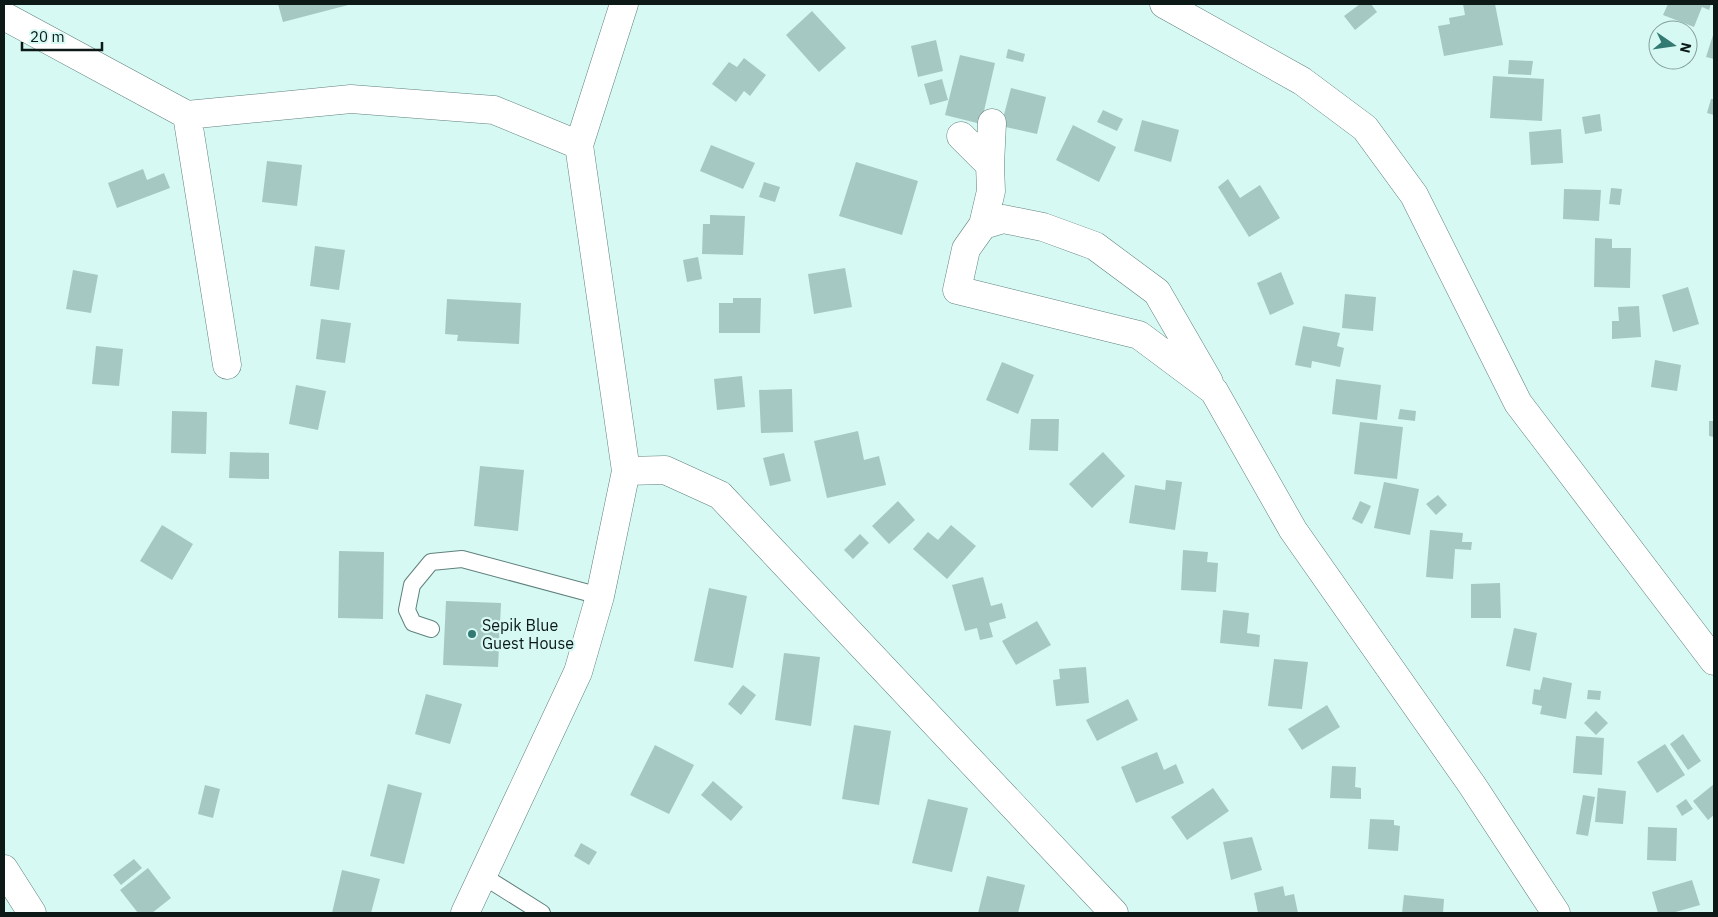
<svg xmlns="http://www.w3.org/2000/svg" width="1718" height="917" viewBox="0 0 1718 917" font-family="'IBM Plex Sans',sans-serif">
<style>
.building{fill:#a6c8c3}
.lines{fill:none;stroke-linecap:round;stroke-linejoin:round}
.lane-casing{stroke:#60807c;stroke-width:18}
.street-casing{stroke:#60807c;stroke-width:29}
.secondary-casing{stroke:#60807c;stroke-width:29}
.lane{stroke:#fff;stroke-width:16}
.street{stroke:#fff;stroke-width:28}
.secondary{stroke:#fff;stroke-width:28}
.poi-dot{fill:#337a73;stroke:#d6f9f4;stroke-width:2}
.labels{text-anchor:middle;stroke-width:4.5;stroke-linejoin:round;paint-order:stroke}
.poi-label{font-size:16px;fill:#0c1917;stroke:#d6f9f4;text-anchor:start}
</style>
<rect width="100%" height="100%" fill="#d6f9f4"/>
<path class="building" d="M278,4h74l-69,18z
M1360,4h11l6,8 -22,18 -11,-14z
M1463,4h32l8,41 -59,11 -6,-30 12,-2 -1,-6 16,-3z
M1668,4h43l-2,6 -7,-3 -8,20 -31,-12z
M812,11l34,37 -27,24 -33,-37z
M1714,32v27l-8,-2z
M936,40l7,31 -25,6 -7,-31z
M1688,40l7,2 -3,15 -4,-1z
M1008,49l17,5 -2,8 -17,-4z
M960,55l35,8 -14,61 -36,-9z
M744,58l22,17 -16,21 -6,-5 -8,11 -24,-18 17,-22 8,5z
M1509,60l24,1 -2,14 -23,-1z
M1493,76l51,3 -2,42 -52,-3z
M942,79l6,21 -18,5 -6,-21z
M1011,88l35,9 -9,37 -36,-8z
M1711,99h3v16l-7,-2z
M1103,110l20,9 -6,12 -20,-9z
M1600,114l2,17 -17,3 -3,-17z
M1142,120l37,10 -8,32 -37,-11z
M1073,125l43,22 -17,35 -43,-22z
M1561,129l2,34 -32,2 -2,-33z
M711,145l44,18 -12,26 -43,-18z
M267,161l35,4 -5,41 -35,-4z
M856,162l62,19 -16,54 -63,-19z
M143,169l4,11 17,-7 6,15 -53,20 -9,-25z
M1228,179l12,19 20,-13 20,33 -31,19 -31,-50z
M764,182l16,5 -5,15 -16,-5z
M1611,188l11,1 -2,16 -11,-1z
M1564,189l37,1 -2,31 -36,-2z
M710,215l35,1 -2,39 -41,-1 1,-30h7z
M1595,238l17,1v9h19l-1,40 -36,-1z
M315,246l30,4 -6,40 -29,-4z
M698,257l4,22 -15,3 -4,-22z
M845,268l7,39 -38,7 -6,-40z
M73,270l25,5 -7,38 -25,-4z
M1281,272l13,32 -24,11 -13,-32z
M1688,287l11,37 -26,8 -11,-37z
M1345,294l31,3 -3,34 -31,-3z
M733,298h28l-1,35h-41v-30h14z
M447,299l74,4 -2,41 -62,-3 1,-6 -13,-1z
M1639,306l2,31 -29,2v-18h7l-1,-14z
M321,319l30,4 -6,40 -29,-4z
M1303,326l37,7 -3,13 7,2 -4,19 -28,-6 -1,7 -16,-3z
M96,346l27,3 -4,37 -27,-2z
M1655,360l26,5 -4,26 -26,-4z
M1002,362l32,13 -16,39 -32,-14z
M742,376l3,31 -28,3 -3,-31z
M1336,379l45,6 -4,35 -45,-6z
M296,385l30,6 -8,39 -29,-6z
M792,389l1,43 -32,1 -2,-43z
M1400,409l16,2 -1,10 -17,-2z
M172,411l35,1 -1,42 -35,-1z
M1031,419h28l-1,32 -29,-1z
M1709,421h5v16l-5,-1z
M1360,422l43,5 -6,52 -43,-5z
M858,431l6,29 15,-4 7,29 -59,13 -13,-57z
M230,452l39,1v26l-40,-1z
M1103,452l22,24 -33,32 -23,-24z
M784,453l7,28 -21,5 -7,-28z
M480,466l44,4 -6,61 -44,-5z
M1166,480l16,2 -7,48 -46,-7 6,-38 30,5z
M1384,482l35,7 -9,46 -36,-7z
M1438,495l9,10 -11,10 -10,-11z
M898,501l17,19 -26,24 -17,-18z
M1360,501l11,5 -9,18 -10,-5z
M162,525l31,19 -21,36 -32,-19z
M951,525l25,21 -29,33 -34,-30 15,-17 10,8z
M1430,530l33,3 -1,9h10l-1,8 -16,-1 -2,30 -27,-2z
M860,534l9,9 -16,16 -9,-9z
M1183,550l25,2 -1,10 11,1 -2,29 -35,-2z
M339,551l45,1 -1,67 -45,-1z
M983,577l8,29 11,-3 4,15 -17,5 4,14 -13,3 -3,-12 -12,3 -13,-46z
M1500,583l1,35h-30v-34z
M709,588l38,8 -14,72 -39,-7z
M446,601l55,2 -3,64 -55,-2z
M1223,610l26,3 -2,20 13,2 -1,12 -39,-4z
M1037,621l14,24 -35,20 -14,-24z
M1514,628l23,5 -7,38 -24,-5z
M784,653l36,4 -9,69 -36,-6z
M1274,659l34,3 -6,47 -34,-3z
M1086,667l3,36 -33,3 -3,-26 7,-1 -1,-10z
M1543,677l29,6 -6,36 -26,-5 2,-8 -10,-2 2,-15 6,1z
M743,685l13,10 -15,20 -13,-11z
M1588,690l13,1 -1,9 -13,-1z
M426,694l36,10 -12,40 -35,-10z
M1128,699l10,21 -41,21 -11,-21z
M1327,705l13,22 -38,23 -14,-21z
M1596,711l12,12 -12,12 -12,-12z
M854,725l37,6 -12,74 -37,-6z
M1683,734l18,27 -13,9 -18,-26z
M1576,736l28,2 -2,37 -29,-2z
M1665,744l20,31 -28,18 -20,-31z
M655,745l39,20 -25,49 -39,-19z
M1157,752l7,18 12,-6 8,19 -48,20 -15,-36z
M1332,766l24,1 -1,20 6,1v11l-31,-1z
M713,781l30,26 -12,14 -30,-26z
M388,784l34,9 -18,71 -34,-8z
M1714,784v31l-6,5 -15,-19z
M205,785l15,4 -7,29 -15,-4z
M1213,788l16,23 -42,29 -16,-23z
M1598,788l28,3 -3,33 -28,-2z
M1583,795l12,2 -7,39 -12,-2z
M928,799l40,9 -16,64 -40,-9z
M1686,799l7,10 -11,7 -6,-10z
M1370,819l24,1v5l6,1 -2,25 -30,-2z
M1648,827l29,1 -1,33 -29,-1z
M1252,837l10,33 -31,10 -8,-38z
M581,843l16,9 -8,13 -15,-9z
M134,859l8,9 -21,17 -8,-10z
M148,868l23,30 -19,15h-14l-18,-23z
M342,870l38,9 -9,34h-39z
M987,876l38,9 -7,28h-40z
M1692,880l8,25 -28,8h-14l-6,-21z
M1283,886l2,10 9,-2 4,19h-40l-4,-20z
M1404,895l40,4 -1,14h-41z"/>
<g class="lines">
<defs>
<path id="lane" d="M431,629l-18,-6 -6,-13 5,-25 19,-23 31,-3 138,37
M483,876l59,37"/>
<path id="street" d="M1164,4l138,77 63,47 49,67 104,208 196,258
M4,16l183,99 164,-16 143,11 85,35
M187,115l40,250
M961,136l29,29 1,26 -8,34 -17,24 -9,41 182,45 75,56 79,139 179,255 84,128
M990,165l2,-42
M983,225l20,-6 40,8 52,19 62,46 52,90
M626,471l39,-1 55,25 394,418
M465,913l113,-241 22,-76 26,-125 -47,-326 45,-141"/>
<path id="secondary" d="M4,869l28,44"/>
</defs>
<use href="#lane" class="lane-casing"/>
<use href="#street" class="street-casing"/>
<use href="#secondary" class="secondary-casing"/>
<use href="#lane" class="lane"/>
<use href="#street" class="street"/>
<use href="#secondary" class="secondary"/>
</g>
<circle class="poi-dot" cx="472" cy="634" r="5"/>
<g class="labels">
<g class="poi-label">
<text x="482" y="631">Sepik Blue<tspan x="482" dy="18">Guest House</tspan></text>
</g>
</g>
<rect width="1718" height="917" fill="none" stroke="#0c1917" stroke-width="10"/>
<g transform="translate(1673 45) rotate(103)"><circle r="24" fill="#d6f9f4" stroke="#859f9c"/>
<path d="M0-4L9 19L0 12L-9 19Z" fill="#337a73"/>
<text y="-8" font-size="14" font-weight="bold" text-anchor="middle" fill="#0c1917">N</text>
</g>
<path d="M22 42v8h80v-8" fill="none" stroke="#0c1917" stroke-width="2.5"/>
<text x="30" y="42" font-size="15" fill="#0c1917" stroke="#d6f9f4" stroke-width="4" paint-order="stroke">20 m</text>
</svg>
